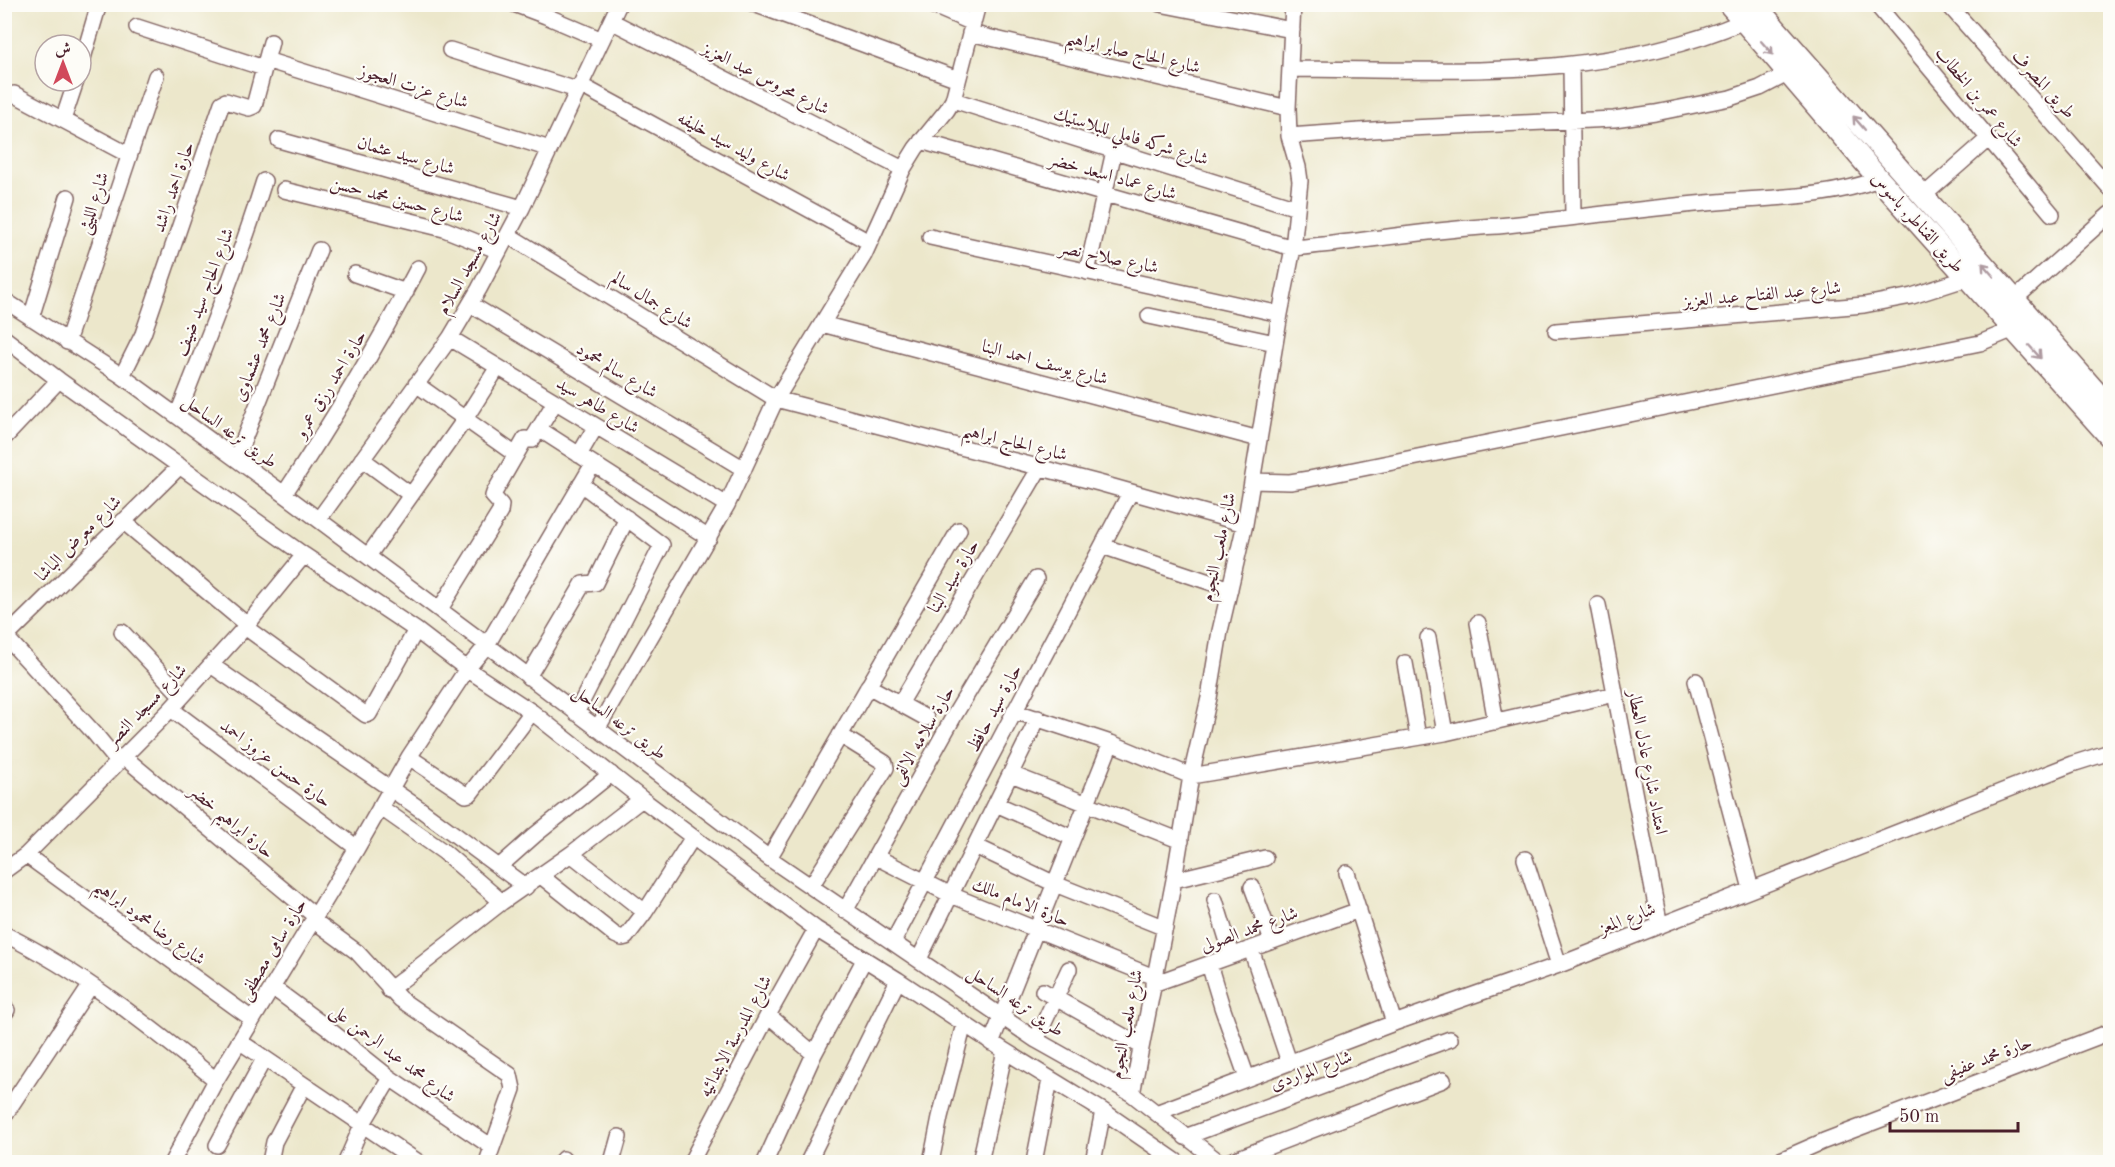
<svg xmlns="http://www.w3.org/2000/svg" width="2115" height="1167" viewBox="0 0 2115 1167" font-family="'Old Standard TT',Amiri,serif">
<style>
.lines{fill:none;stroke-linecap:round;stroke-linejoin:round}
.street-casing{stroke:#836563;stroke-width:18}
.secondary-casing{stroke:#836563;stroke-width:24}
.street{stroke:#fff;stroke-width:15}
.secondary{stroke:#fff;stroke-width:21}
.oneway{stroke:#ae9aa0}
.labels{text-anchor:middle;stroke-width:4.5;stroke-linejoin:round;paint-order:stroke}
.street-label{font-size:18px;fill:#4a1f2b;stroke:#fdfcf7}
</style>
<rect width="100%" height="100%" fill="#fdfcf7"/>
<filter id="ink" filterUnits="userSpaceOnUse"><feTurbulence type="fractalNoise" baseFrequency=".0167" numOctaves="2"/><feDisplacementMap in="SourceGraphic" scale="12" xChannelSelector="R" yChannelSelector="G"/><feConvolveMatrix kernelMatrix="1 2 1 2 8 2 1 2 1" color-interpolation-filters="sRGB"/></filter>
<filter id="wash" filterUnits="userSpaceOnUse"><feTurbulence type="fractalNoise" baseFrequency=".008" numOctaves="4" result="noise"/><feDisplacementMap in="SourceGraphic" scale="24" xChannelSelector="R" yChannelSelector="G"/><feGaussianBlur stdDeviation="1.35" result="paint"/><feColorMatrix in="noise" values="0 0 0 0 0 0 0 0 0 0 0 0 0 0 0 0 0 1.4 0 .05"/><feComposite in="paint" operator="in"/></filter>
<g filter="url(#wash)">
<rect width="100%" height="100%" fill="#ece7cb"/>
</g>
<g filter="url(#ink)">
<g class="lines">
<defs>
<path id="street" d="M514,4l32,12 56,24
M754,4l204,75
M929,4l44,19
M1160,4l132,26
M1876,4l176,210
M1948,4l162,184
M611,21l292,148
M137,27l127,41
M970,33l318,75
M450,50l127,40
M266,60l284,89
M81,65l18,-61
M1571,66l2,151
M1290,69c152,0 311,14 454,-48
M580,85l289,157
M14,94l115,61
M953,100l344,108
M63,120l13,-39
M1289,136l99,-7 226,-10 41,-6 75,-15 30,-10 29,-15
M279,140l243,68
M921,141l372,107c69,-6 137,-19 205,-22 78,-8 155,-19 232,-25 52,-4 100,-4 149,-22
M284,190l160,39 55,22
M1923,196l65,-57
M508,235l268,164 323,84 146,41
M930,237l350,77
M1087,272l27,-121
M355,274l51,18
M4,300l118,76 162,118 203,151 282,213 267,182 96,54 87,68
M470,304l274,165
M2008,305l102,-91
M1149,316l126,27
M31,318l37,-121
M822,324l437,115
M1556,331l308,-26 48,-9 56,-18
M4,338l55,42 245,175 112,75 51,39 65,43 110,87 174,130 82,51 107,71 98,60 74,51
M450,338l277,167
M67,342l89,-266
M122,376l21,-42 79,-231 4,-2 23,7 5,-2 17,-64
M416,384l100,71
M177,416c31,-78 62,-155 87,-235
M539,429l170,109
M4,438l55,-58
M579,455l17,-29
M236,459l83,-209
M362,459l49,36
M1252,481l38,1 19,-3 671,-136 34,-14
M284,494c49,-73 93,-148 134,-226
M319,519l131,-181 29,-49 43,-81 97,-204
M123,521l124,104
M1102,546l128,43
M368,556l97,-137 33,-52
M1598,605l62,321
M440,609l60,-97 1,-7 -8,-9 1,-3 31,-54 7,1 23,-38
M1478,623l18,99
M245,627l121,88 3,-1 47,-84
M122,632l60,64
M6,637l89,97 23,28
M1428,638l17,95
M4,639l176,-173
M1405,663l13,74
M211,665l209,144 106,78
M528,677l55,-93 12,-1 32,-65
M1696,681l55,208
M868,686l58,32
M900,704l139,-235
M171,709l186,139
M1014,711l97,32 80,33 254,-43 170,-39
M576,713l86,-168 -81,-61
M597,729l130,-224 49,-106 88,-144 39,-86 13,-21 31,-38 6,-10 25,-96
M124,757l191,159
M409,757l57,38 4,-1 62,-82
M1011,774l170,67
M996,804l77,34
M380,807l64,45 58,50
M975,846l80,38 110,44
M571,854l74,58
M26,855l226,164
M876,857l75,38 203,82
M769,858l190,-328
M1525,859l34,106
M499,867l36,-32 76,-61
M4,871l22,-16 145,-146 76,-84 57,-70
M1347,873l47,150
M541,876l74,59 7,3 4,-1 19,-25 48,-75
M1174,880l91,-22
M811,886l75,-118 -1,-5 -45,-28
M1252,887l20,54
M1215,900l17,55
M845,911l109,-195 82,-137
M313,920l44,32 43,47 110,76 3,14 -26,73
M4,934c78,38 145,92 212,146
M893,942l237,-449
M1251,949l38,113
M919,959l119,-241
M1209,964l13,43 25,71
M1153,984l206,-74
M272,987l54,40 64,51 102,69
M389,990l113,-88 69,-48 71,-55
M1043,991l98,55
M4,1014l3,-4
M768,1015l46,39
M1036,1040l33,-71
M239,1041l179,121
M991,1043l120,-300
M1132,1094l42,-214 17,-104 18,-78 11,-67 25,-107 35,-210 13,-66 7,-67 -2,-14 -9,-31 -1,-28 5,-104
M1156,1113l238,-90 165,-58 513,-201 38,-12
M4,1116l87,-131
M1185,1137l265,-98
M217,1145l47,-86
M172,1162l44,-82 141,-232 52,-91 58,-88 20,-24 106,-181
M270,1162l4,-20 30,-57
M346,1162l16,-37 28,-47
M561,1162l2,-3
M612,1162l7,-25
M691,1162l77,-147 48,-86
M765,1162l49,-108 50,-94
M808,1162l90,-182
M931,1162l9,-45 24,-93
M980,1162l25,-111
M1034,1162l16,-82
M1093,1162l10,-51
M1228,1162l215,-82
M1776,1162l48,-21 286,-109"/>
<path id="secondary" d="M1729,4l150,175 231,258
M1754,4l356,404"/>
</defs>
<use href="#street" class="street-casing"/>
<use href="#secondary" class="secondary-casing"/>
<use href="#street" class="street"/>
<use href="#secondary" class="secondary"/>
</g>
<defs><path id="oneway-shaft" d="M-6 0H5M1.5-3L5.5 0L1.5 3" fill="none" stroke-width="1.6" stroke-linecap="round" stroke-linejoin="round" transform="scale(1.5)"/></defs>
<g class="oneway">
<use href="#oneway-shaft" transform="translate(1767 48) rotate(49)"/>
<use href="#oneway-shaft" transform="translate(1859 123) rotate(-131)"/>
<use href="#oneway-shaft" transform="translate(1988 270) rotate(-131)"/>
<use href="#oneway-shaft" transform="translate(2035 352) rotate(48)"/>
</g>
</g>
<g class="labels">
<g class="street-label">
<text transform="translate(1133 52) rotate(13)" y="6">شارع الحاج صابر ابراهيم</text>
<text transform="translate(766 78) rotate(27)" y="6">شارع محروس عبد العزيز</text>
<text transform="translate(2044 84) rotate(48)" y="6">طريق المصرف</text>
<text transform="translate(414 86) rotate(17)" y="6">شارع عزت العجوز</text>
<text transform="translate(1979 97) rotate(50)" y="6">شارع عمر بن الخطاب</text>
<text transform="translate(1131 136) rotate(17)" y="6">شارع شركه فاملي للبلاستيك</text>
<text transform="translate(734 146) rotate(29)" y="6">شارع وليد سيد خليفه</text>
<text transform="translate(406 155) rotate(16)" y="6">شارع سيد عثمان</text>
<text transform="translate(1113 176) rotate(16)" y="6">شارع عماد اسعد خضر</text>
<text transform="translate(173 187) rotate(-71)" y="6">حارة احمد راشد</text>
<text transform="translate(397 199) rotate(15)" y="6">شارع حسين محمد حسن</text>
<text transform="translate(93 203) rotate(-72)" y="6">شارع الليثى</text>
<text transform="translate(1918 222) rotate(48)" y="6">طريق القناطر, باسوس</text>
<text transform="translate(1109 257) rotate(12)" y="6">شارع صلاح نصر</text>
<text transform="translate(469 263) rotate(-61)" y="6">شارع مسجد السلام</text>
<text transform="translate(204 292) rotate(-69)" y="6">شارع الحاج سيد ضيف</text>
<text transform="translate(1762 294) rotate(-5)" y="6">شارع عبد الفتاح عبد العزيز</text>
<text transform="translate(652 300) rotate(32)" y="6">شارع جمال سالم</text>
<text transform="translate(259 347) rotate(-68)" y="6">شارع محمد عشماوى</text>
<text transform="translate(1045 362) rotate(15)" y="6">شارع يوسف احمد البنا</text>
<text transform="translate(617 370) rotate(31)" y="6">شارع سالم محمود</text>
<text transform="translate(330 384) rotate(-59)" y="6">حارة احمد رزق عمرو</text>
<text transform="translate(598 405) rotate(31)" y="6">شارع طاهر سيد</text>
<text transform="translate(230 431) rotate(36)" y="6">طريق ترعه الساحل</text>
<text transform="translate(1015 442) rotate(14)" y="6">شارع الحاج ابراهيم</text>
<text transform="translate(78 538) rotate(-45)" y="6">شارع معرض الباشا</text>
<text transform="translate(1218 547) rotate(-78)" y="6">شارع ملعب النجوم</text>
<text transform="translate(953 576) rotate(-59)" y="6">حارة سيد البنا</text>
<text transform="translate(146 705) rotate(-46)" y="6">شارع مسجد النصر</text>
<text transform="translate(994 708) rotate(-62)" y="6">حارة سيد حافظ</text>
<text transform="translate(620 722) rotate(37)" y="6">طريق ترعه الساحل</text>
<text transform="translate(922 735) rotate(-60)" y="6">حارة سلامه الالفى</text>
<text transform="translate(1648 762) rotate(79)" y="6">امتداد شارع عادل العطار</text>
<text transform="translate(276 763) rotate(37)" y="6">حارة حسن عزوز احمد</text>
<text transform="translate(232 821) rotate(40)" y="6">حارة ابراهيم خضر</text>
<text transform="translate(1021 902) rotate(22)" y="6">حارة الامام مالك</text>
<text transform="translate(1627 918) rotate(-21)" y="6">شارع المعز</text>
<text transform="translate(150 922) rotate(36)" y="6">شارع رضا محمود ابراهيم</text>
<text transform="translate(1249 929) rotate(-20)" y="6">شارع محمد الصولى</text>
<text transform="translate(272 949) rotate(-59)" y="6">حارة سامى مصطفى</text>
<text transform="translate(1016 1001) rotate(34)" y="6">طريق ترعه الساحل</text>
<text transform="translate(1126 1024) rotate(-79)" y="6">شارع ملعب النجوم</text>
<text transform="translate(735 1036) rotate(-62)" y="6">شارع المدرسة الابتدائيه</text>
<text transform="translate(393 1053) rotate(37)" y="6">شارع محمد عبد الرحمن على</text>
<text transform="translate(1986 1058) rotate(-21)" y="6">حارة محمد عفيفى</text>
<text transform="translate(1311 1070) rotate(-20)" y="6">شارع المواردى</text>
</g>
</g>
<rect width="2115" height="1167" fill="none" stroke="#fdfcf7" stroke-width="24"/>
<g transform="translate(63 63)"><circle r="28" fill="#fdfcf7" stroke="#b5a4a5" stroke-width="1.5"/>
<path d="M0-4.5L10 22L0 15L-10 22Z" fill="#d1495b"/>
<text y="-9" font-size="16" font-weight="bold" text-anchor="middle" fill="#4a1f2b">ش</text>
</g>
<path d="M1890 1122v9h128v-9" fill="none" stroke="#4a1f2b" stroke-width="3"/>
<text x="1899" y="1122" font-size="18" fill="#4a1f2b" stroke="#fdfcf7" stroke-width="4.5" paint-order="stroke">50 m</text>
</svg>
